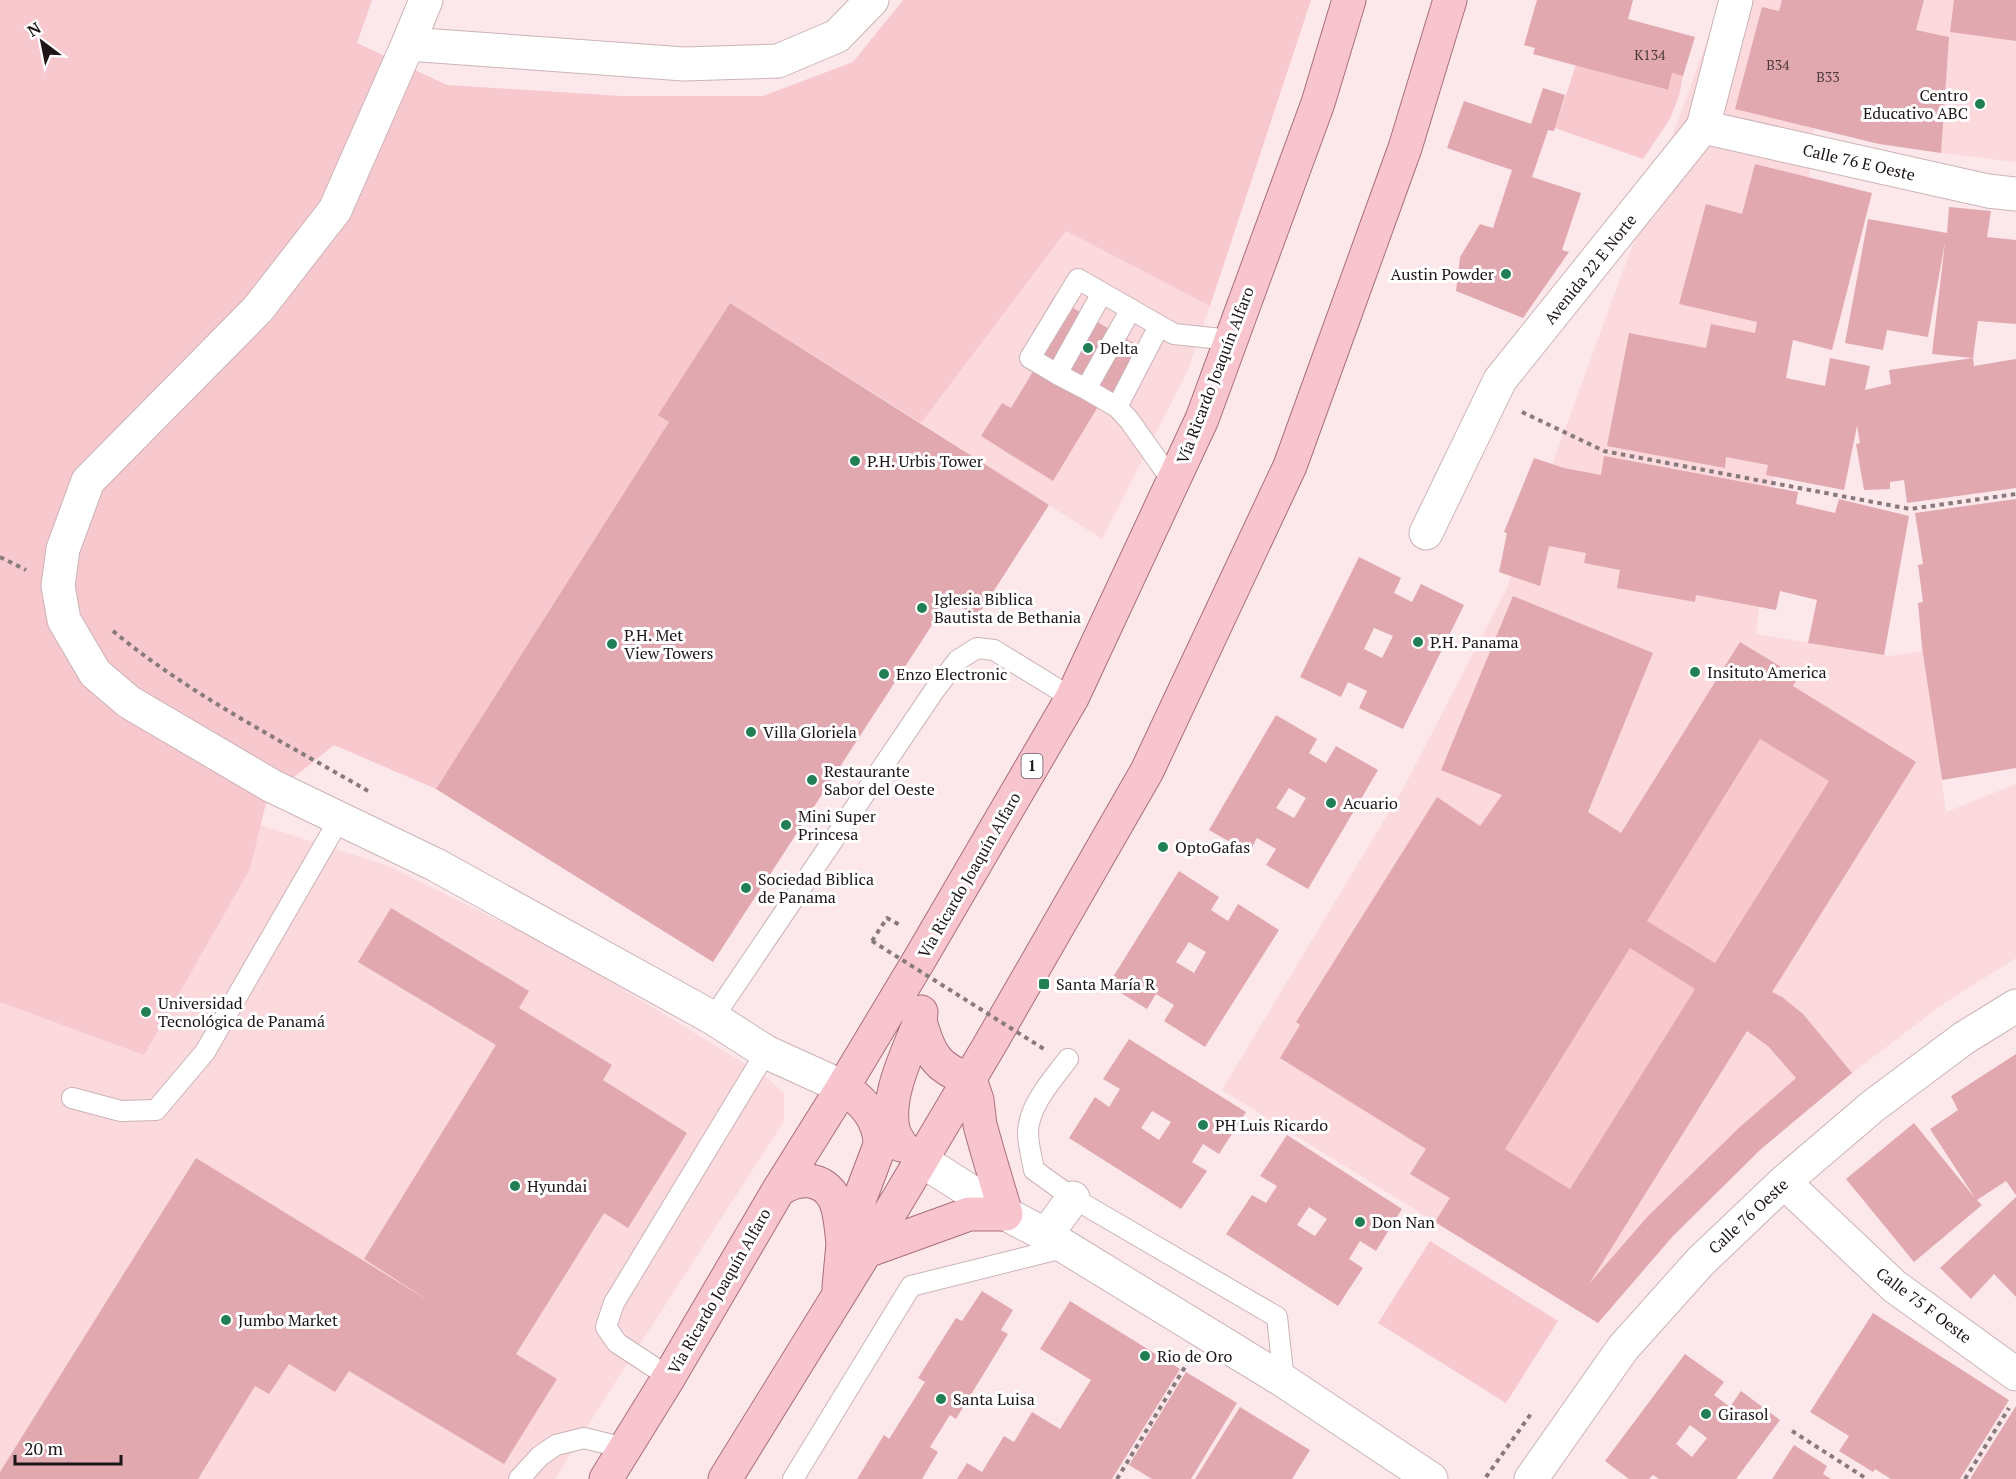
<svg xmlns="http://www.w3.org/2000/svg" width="2016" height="1479" viewBox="0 0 2016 1479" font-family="'PT Serif',serif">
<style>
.built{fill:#fbd9dd}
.green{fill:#f7c8ce}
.building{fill:#e1a8b0;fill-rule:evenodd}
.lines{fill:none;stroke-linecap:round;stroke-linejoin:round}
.service-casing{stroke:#cbb3b6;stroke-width:22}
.minor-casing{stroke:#cbb3b6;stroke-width:35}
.primary-casing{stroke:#a86f78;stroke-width:35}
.path{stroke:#887a7c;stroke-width:4;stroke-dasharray:4.5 4.5;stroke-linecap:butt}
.service{stroke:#fff;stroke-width:20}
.minor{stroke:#fff;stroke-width:33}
.primary{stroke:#f8c5ce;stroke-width:33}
.path-bridge{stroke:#887a7c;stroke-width:4;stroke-dasharray:4.5 4.5;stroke-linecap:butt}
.poi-dot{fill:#227f55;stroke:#fff;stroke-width:2}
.labels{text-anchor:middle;stroke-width:6;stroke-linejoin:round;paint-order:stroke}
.number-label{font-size:14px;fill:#4e3a3c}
.shield{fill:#fff;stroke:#615b5c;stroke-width:1.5}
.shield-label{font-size:15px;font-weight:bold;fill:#1d1516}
.poi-label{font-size:16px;fill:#1d1516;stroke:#fff;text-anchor:start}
.street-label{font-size:16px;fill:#1d1516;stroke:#fff}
</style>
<rect width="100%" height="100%" fill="#fce8eb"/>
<path class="built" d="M1722,0h107l-73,634 133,22 34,-5 23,161 70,-28v174l-70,44 -94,71 -91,76 -88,87 -75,87 -376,-233 182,-303 103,-199z
M1924,0h92v162l-75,-9 8,-116 -33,-7z
M1066,231l144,75 -22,64 -86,169 -181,-116z
M0,628l201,178 188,60 173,86 203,124 19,17v28l-184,285 -45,73h-555z"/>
<path class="green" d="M0,0h372l-15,43 90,42 175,11h141l90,-34 50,-62h408l-101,306 -144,-75 -145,192 -191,-120 -71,111 10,8 -233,367 -102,-44 -67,54 -17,70 -106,186 -144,-53z
M1576,65l91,25 5,-17 11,3 -4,20 -9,23 -27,40 -88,-31z
M1760,739l69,42 -114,182 -68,-42z
M1630,948l65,41 -125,200 -65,-40z
M1430,1241l128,80 -52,82 -128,-80z"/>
<path class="building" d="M1537,0h96l-5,19 67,18 -12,39 -11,-3 -4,17 -135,-36 2,-6 -11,-3z
M1782,0h142l-8,30 33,7 -8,116 -62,-9 -144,-35 27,-102 17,4z
M1954,0h62v41l-66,-9z
M1543,88l22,7 -11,36 -6,-1 -16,47 49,16 -19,57 7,2 -46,66 -67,-27 4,-34 20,-33 13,4 19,-58 -65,-22 17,-47 67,23z
M1755,164l117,29 -40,157 -39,-10 -7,38 39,8 5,-28 40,8 -5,24 26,-6 -2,-14 84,-12 1,8 42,-7v129l-109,15 -3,-23 -14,2v7l-26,1 -8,-46 4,-1 -3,-17 -13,64 -78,-15 2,-10 -42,-8 -1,11 -118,-22 22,-113 77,15 5,-24 44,9 2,-11 -78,-18 27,-100 36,10z
M1949,207l42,4 -4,26 29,3v84l-38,-3 -5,37 -41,-4 13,-112 -17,95 -41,-7 -4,20 -38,-7 23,-124 79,14z
M1054,297l97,56 -28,46 -15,-9 -55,91 -72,-45 21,-33 9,5 33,-55 -17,-10z
M730,303l319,202 -72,112 -28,-18 -236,363 -277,-173 233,-367 -11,-7z
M1604,456l194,36 -2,12 39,9 4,-14 70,17 -25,139 -76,-12 9,-43 -37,-9 -4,19 -80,-15 -1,7 -78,-14 3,-18 -36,-7 2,-10 -37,-7 -9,40 -41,-14 8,-39 -3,-1 30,-74 30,10 37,7z
M2016,499v269l-74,12 -20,-133 -4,-44 5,-1 -5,-37 5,-1 -8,-51z
M1359,557l42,21 -7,15 18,9 9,-18 43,21 -61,124 -44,-21 8,-17 -19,-9 -7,15 -41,-20zM1374,628l19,8 -11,22 -18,-9z
M1513,596l140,57 -65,159 33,21 119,-191 58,35 -5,9 123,76 -144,230 10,5 21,17 49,59 -91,76 -88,87 -75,87 -163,-101 15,-24 -40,-24 16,-25 -146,-91 20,-33 -4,-3 141,-225 43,29 22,-31 -61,-25zM1760,739l69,42 -114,182 -68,-42zM1630,948l65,41 -125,200 -65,-40zM1747,1031l21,15 28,32 -55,48 -93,90 -59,68z
M1276,715l41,24 -8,14 17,10 10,-17 42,24 -70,119 -42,-24 10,-16 -19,-11 -8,15 -40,-23zM1289,788l17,10 -12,20 -18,-10z
M1179,871l40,26 -8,13 17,11 10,-17 41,26 -74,117 -41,-26 10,-16 -18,-11 -9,15 -39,-24zM1189,942l17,10 -12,21 -18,-11z
M391,908l138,83 -10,17 93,57 -9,15 84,53 -59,95 -24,-15 -88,141 41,25 -53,85 -155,-93 -14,21 -46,-28 -20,30 -14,-8 -57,93h-198v-7l196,-314 238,146 -70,-45 132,-214 -138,-83z
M1129,1039l117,73 -27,42 -16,-10 -11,18 15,9 -26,38 -112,-71 26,-41 14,10 11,-18 -17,-10zM1152,1111l19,11 -12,18 -18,-12z
M2016,1054v141l-10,-14 -29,19 5,5 -68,57 -68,-83 68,-56 61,75 -45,-69 28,-19 -7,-14z
M1287,1135l115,74 -26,42 -16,-10 -11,18 14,9 -25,38 -112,-72 26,-39 14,8 11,-17 -17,-10zM1309,1207l18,12 -12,17 -18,-11z
M2016,1197v100l-22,-23 -23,25 -31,-31z
M982,1291l31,19 -12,20 7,4 -52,85 -6,-4 -20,32 8,5 -16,27h-65l27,-44 5,4 36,-57 -7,-4 38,-60 6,3z
M1070,1301l110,68 -68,110h-155l10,-16 15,9 22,-36 10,6 18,-30 28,17 31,-49 -51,-31z
M1873,1313l136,87 -49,79h-69l-16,-10 -2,3 -34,-21 10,-15 -39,-24z
M1685,1354l39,28 -10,13 16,12 11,-16 39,29 -44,59h-77l-6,-4 -4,4h-20l-24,-18zM1690,1425l17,13 -15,19 -16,-13z
M1186,1372l51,31 -46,76h-39l-23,-14z
M2016,1406v73h-46z
M1240,1407l70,43 -18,29h-97z
M1794,1445l33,21 -4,8 8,5h-59z"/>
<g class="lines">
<defs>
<path id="service" d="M1159,326l-42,81 12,13 44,62
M1057,374l-27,-16 48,-79 96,55 57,6
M1086,389l-29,-15 45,-81
M1117,407l-31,-18 45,-80
M713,1018l221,-327 24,-31 19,-12 17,2 78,48
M1068,1059c-15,20 -40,47 -40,74 0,12 4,25 6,37l39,28 204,119 7,64
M72,1098l49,13 35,-1 49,-58 135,-234
M669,1377l-52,-34 -11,-16 8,-24 152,-251
M519,1479l21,-23 16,-11 28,-7 41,10
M793,1479l118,-193 156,-39"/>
<path id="minor" d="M426,0l-18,44 -73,166 -77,99 -170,172 -25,68 -5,37 6,34 31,53 34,29 143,84 164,79 277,153 53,34 77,35
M408,44l276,20 94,-3 59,-25 35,-36
M1703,127l285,64 28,3
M1426,533l74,-153 203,-253 33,-127
M921,1160l85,54 40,21 238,146 147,98
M1784,1182l110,104 122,88
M1046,1235l27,-37
M1531,1479l92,-131 77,-86 84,-80 89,-76 91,-68 52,-32"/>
<path id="primary" d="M901,1145c-2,-3 -5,-8 -7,-12 -10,-35 14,-80 26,-112l1,-9
M778,1191c18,-15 46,-15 57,9 6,13 6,29 8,43
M864,1252l105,-38h37l-19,-64 -7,-25 -3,-25 -7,-21c-34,-10 -41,-26 -50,-58
M839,1287l4,-44 37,-98c0,-26 -16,-43 -37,-58
M606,1479l63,-102 109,-186 65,-104 75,-125 154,-264 130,-279 116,-316 31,-103
M725,1479l172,-278 92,-155 158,-275 143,-305 115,-318 45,-148"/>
</defs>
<use href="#service" class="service-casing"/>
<use href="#minor" class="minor-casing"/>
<use href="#primary" class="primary-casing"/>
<path class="path" d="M1522,412l82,39 306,58 106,-15
M0,557l26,13
M113,631c77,64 169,110 255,160
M872,941l15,-23 13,7
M1792,1431l75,48
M1486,1477l47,-66
M1117,1479l71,-117
M1965,1479l44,-71"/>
<use href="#service" class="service"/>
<use href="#minor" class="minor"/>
<use href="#primary" class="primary"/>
<path class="path-bridge" d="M872,941l172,108"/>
</g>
<g class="poi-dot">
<circle cx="1980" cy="104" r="6"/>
<circle cx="1506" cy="274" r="6"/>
<circle cx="1088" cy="348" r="6"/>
<circle cx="855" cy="461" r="6"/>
<circle cx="922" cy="608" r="6"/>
<circle cx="1418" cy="642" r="6"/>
<circle cx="612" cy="644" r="6"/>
<circle cx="1695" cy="672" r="6"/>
<circle cx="884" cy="674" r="6"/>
<circle cx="751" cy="732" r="6"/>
<circle cx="812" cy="780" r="6"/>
<circle cx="1331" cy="803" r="6"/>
<circle cx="786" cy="825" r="6"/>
<circle cx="1163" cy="847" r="6"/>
<circle cx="746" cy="888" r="6"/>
<rect x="1038" y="978" width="12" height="12" rx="3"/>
<circle cx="146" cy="1012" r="6"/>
<circle cx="1203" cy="1125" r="6"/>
<circle cx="515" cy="1186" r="6"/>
<circle cx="1360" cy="1222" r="6"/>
<circle cx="226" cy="1320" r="6"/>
<circle cx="1145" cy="1356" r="6"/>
<circle cx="941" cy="1399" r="6"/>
<circle cx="1706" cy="1414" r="6"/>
</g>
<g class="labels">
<g class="number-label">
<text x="1650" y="60">K134</text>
<text x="1778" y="70">B34</text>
<text x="1828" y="82">B33</text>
</g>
<rect class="shield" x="1021.5" y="754" width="21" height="24" rx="4.5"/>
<g class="shield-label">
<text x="1032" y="771">1</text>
</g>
<g class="poi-label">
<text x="1968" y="101" text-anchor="end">Centro<tspan x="1968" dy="18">Educativo ABC</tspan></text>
<text x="1494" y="280" text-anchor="end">Austin Powder</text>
<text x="1100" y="354">Delta</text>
<text x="867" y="467">P.H. Urbis Tower</text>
<text x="934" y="605">Iglesia Biblica<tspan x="934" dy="18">Bautista de Bethania</tspan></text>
<text x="624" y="641">P.H. Met<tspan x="624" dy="18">View Towers</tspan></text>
<text x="1430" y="648">P.H. Panama</text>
<text x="1707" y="678">Insituto America</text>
<text x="896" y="680">Enzo Electronic</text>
<text x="763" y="738">Villa Gloriela</text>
<text x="824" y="777">Restaurante<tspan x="824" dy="18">Sabor del Oeste</tspan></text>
<text x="1343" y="809">Acuario</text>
<text x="798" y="822">Mini Super<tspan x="798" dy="18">Princesa</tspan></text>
<text x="1175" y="853">OptoGafas</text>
<text x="758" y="885">Sociedad Biblica<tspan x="758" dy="18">de Panama</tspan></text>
<text x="1056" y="990">Santa María R</text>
<text x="158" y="1009">Universidad<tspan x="158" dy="18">Tecnológica de Panamá</tspan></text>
<text x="1215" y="1131">PH Luis Ricardo</text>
<text x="527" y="1192">Hyundai</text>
<text x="1372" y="1228">Don Nan</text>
<text x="238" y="1326">Jumbo Market</text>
<text x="1157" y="1362">Rio de Oro</text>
<text x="953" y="1405">Santa Luisa</text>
<text x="1718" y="1420">Girasol</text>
</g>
<g class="street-label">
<text transform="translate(1859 162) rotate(13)" y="6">Calle 76 E Oeste</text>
<text transform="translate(1590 269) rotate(-51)" y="6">Avenida 22 E Norte</text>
<text transform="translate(1215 375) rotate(-69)" y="6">Vía Ricardo Joaquín Alfaro</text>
<text transform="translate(969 875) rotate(-60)" y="6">Vía Ricardo Joaquín Alfaro</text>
<text transform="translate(1748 1216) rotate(-43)" y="6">Calle 76 Oeste</text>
<text transform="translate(719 1291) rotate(-60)" y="6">Vía Ricardo Joaquín Alfaro</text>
<text transform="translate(1924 1305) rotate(37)" y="6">Calle 75 F Oeste</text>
</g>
</g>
<g transform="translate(42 42) rotate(328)" stroke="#ffffff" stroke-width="4.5" paint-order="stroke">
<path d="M0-4.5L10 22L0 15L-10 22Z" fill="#1d1516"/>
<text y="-9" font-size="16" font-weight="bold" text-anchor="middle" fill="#1d1516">N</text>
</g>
<path d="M15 1455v9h106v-9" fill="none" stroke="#1d1516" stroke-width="3"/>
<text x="24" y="1455" font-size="18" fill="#1d1516" stroke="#ffffff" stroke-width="4.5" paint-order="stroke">20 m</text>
</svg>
